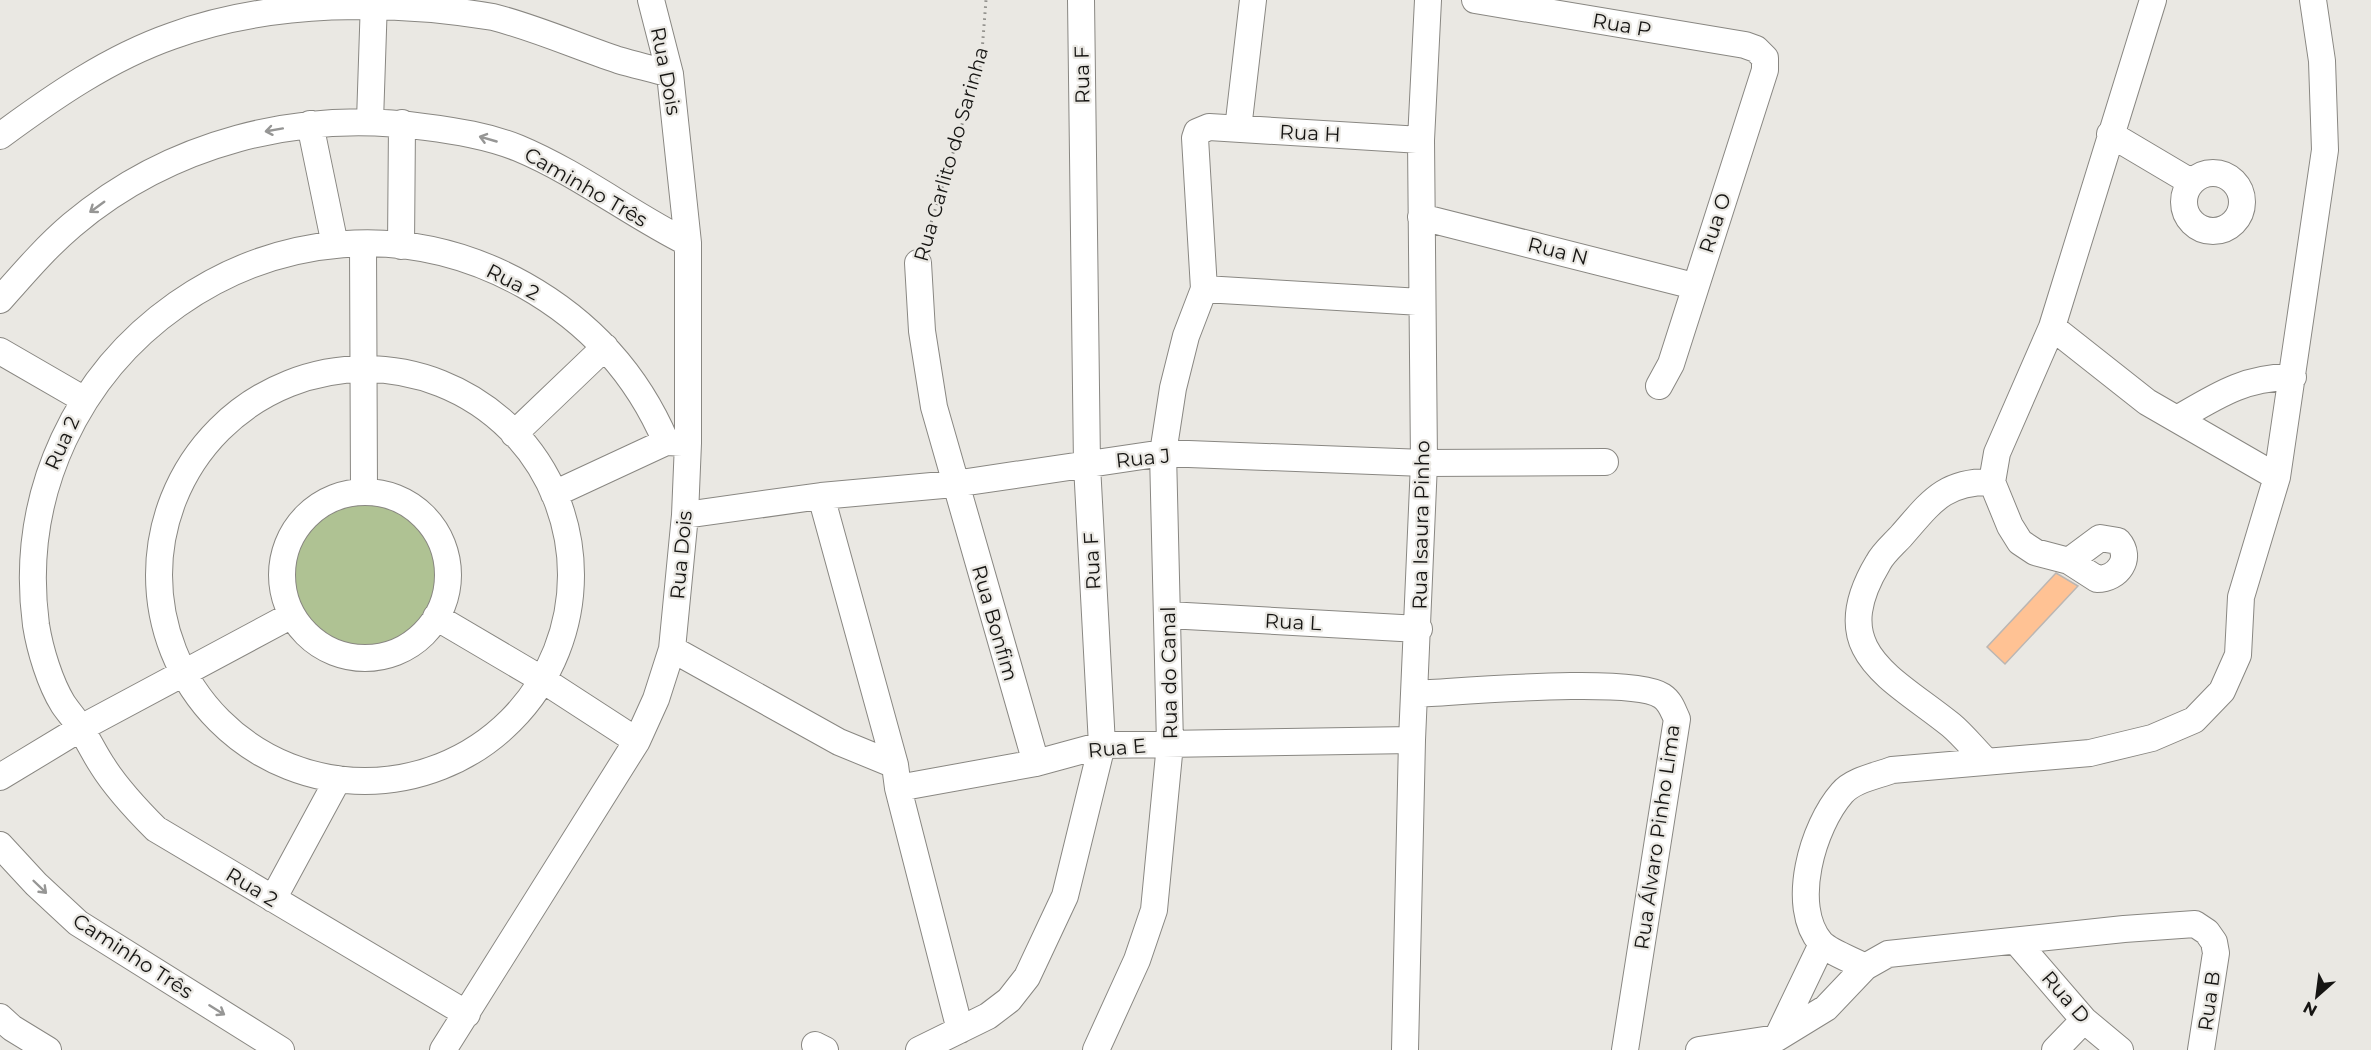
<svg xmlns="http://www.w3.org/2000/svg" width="2371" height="1050" viewBox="0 0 2371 1050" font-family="Montserrat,sans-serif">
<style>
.green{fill:#afc293}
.building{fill:#ffc294;stroke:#bbb6b3;stroke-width:1.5}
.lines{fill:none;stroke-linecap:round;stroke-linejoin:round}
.minor-casing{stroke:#898782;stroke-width:28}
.path{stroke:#8b8a86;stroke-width:3;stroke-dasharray:1.5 4.5;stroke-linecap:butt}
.minor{stroke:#fff;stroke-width:26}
.oneway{stroke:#969695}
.labels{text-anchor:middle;stroke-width:4.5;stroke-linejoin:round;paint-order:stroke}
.street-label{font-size:20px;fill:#161513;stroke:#eae8e3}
</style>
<rect width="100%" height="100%" fill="#eae8e3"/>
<path class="green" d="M293 575a72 72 0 1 1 144 0a72 72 0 1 1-144 0Z"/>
<path class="building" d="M2056,573l22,13 -73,78 -18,-17z"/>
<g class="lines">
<defs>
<path id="minor" d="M1475,0l270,45 11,4 9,9v12l-94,294 -12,22
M370,121l4,-121
M310,124l25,121
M1238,129l15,-129
M2110,134l81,48
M0,136c53,-39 109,-78 172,-100 99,-36 219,-36 321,-19 43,11 83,29 125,43 17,5 35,9 52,14
M2184 202a29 29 0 1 1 58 0a29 29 0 1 1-58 0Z
M1421,217l273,69
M363,244l1,248
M401,246l1,-123
M918,263l4,68 12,76 102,356
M1204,289l217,13
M0,300c23,-26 45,-52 72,-75 97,-82 228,-116 353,-98 31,4 63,9 93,21 60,25 112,66 170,95
M2052,327l95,75 130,75
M0,351l83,48
M159 575a206 206 0 1 1 412 0a206 206 0 1 1-412 0Z
M2177,419c41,-24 68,-42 116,-42
M514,434l91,-87
M282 575a83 83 0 1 1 166 0a83 83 0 1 1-166 0Z
M554,494l112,-52
M821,496l74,269 3,23 62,242
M685,515l136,-19 133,-12 209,-31 261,10 181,-1
M2069,561l31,-23 18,3c15,17 0,38 -21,38l-28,-18 -34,-9 -15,-10 -10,-16 -18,-44 5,-29 55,-126 101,-327
M1168,615l251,14
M436,617l107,63 94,61
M672,649l167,93 56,23
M1414,694c45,-2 218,-18 248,2 9,6 11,15 15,23l-52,331
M1986,761c-12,-12 -23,-26 -35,-36 -61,-49 -126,-74 -73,-162 5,-10 16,-19 24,-28 29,-33 42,-54 90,-53
M0,777l81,-49 211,-113
M898,788l138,-25 66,-18 310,-5
M0,845l36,39 42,39 203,127
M273,899l65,-120
M2016,941l68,79 36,30
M1865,967c-12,-7 -34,-14 -44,-24 -32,-37 -8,-117 21,-150 11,-13 34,-17 50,-23l198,-17 62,-15 42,-18 28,-29 16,-36 3,-58 36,-120 48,-327 -3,-89 -9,-61
M467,1014l-311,-185c-20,-20 -39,-40 -54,-64 -8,-12 -14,-25 -21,-36 -5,-9 -12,-16 -18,-25 -13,-21 -23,-54 -27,-79 -36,-269 250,-473 488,-340 64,36 113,89 142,157l22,1
M0,1017l12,11 36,22
M1777,1038l45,-94
M815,1045l10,5
M443,1050l194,-309 19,-42 16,-50 13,-134 3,-72v-200l-18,-169 -19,-74
M919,1050l69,-34 21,-16 18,-23 38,-81 37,-151 -15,-280 -6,-465
M1096,1050l41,-90 17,-50 16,-166 -7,-291 10,-65 13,-52 18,-47 -9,-151 2,-6 12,-5 212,13
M1405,1050l7,-310 12,-277 -3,-323 7,-140
M1699,1050l78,-12 49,-30 39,-41 23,-13 236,-25 71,-5 12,8 7,10 2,11 -15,97
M2055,1050l29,-30"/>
</defs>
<use href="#minor" class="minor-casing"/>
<path class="path" d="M924,245l57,-181 5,-64"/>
<use href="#minor" class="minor"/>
</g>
<defs><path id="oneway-shaft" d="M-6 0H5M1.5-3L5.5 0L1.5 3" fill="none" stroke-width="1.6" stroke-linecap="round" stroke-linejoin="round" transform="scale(1.5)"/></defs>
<g class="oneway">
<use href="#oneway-shaft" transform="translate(274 130) rotate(170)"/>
<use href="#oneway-shaft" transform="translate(488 139) rotate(-164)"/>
<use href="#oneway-shaft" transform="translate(97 207) rotate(144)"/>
<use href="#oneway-shaft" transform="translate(40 887) rotate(44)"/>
<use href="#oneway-shaft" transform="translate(217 1010) rotate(32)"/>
</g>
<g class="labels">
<g class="street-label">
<text transform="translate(1622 25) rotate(10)" y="7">Rua P</text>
<text transform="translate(666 71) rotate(79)" y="7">Rua Dois</text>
<text transform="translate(1082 75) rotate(-91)" y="7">Rua F</text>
<text transform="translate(1310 133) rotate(3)" y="7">Rua H</text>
<text transform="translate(951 154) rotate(-74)" y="7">Rua Carlito do Sarinha</text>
<text transform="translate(586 187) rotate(30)" y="7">Caminho Três</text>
<text transform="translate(1715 223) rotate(-72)" y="7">Rua O</text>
<text transform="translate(1558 251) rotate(14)" y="7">Rua N</text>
<text transform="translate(513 282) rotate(27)" y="7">Rua 2</text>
<text transform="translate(62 443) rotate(-66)" y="7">Rua 2</text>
<text transform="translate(1143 458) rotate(-6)" y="7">Rua J</text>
<text transform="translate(1421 525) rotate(-89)" y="7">Rua Isaura Pinho</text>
<text transform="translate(681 555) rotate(-85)" y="7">Rua Dois</text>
<text transform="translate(1092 561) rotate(-93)" y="7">Rua F</text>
<text transform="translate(1293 622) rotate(3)" y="7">Rua L</text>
<text transform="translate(995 623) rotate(74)" y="7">Rua Bonfim</text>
<text transform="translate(1169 673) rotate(-91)" y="7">Rua do Canal</text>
<text transform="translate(1117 748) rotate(-5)" y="7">Rua E</text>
<text transform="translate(1657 837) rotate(-82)" y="7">Rua Álvaro Pinho Lima</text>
<text transform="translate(252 887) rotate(31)" y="7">Rua 2</text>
<text transform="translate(133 956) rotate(33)" y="7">Caminho Três</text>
<text transform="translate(2066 997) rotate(49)" y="7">Rua D</text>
<text transform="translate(2209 1001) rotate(-82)" y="7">Rua B</text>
</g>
</g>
<g transform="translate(2317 996) rotate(208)" stroke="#eae8e3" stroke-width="4.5" paint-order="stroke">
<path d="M0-4.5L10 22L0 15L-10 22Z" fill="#161513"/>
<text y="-9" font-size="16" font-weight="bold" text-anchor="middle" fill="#161513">N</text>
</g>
</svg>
